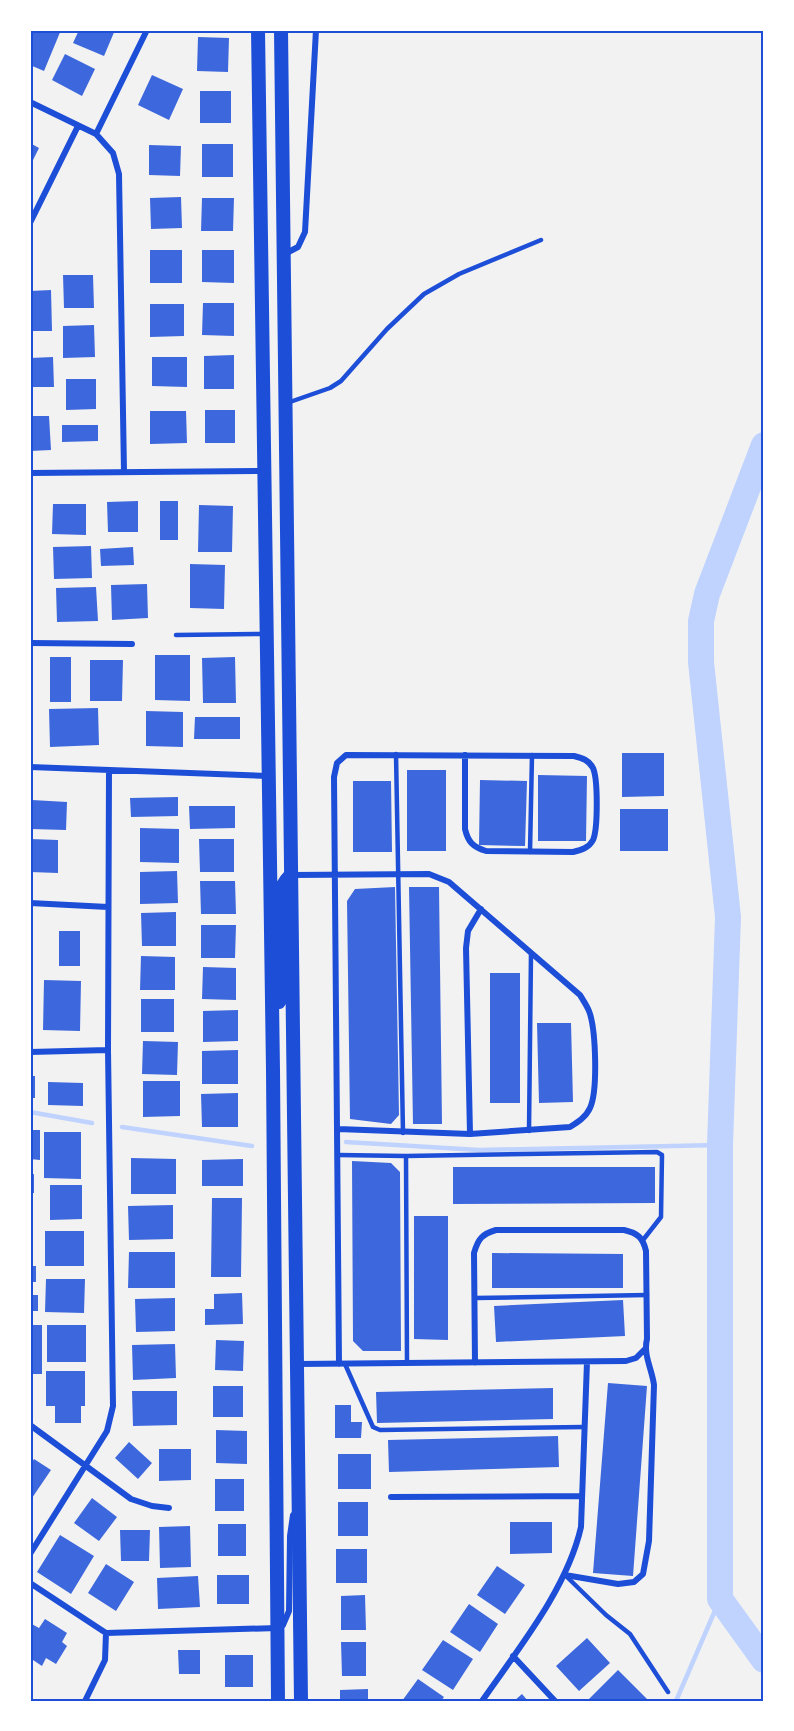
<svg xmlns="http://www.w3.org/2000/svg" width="794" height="1731" viewBox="0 0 794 1731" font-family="Signika,sans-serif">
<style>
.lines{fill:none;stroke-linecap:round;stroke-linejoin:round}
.stream{stroke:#bfd3fe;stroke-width:4.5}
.river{stroke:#bfd3fe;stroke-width:26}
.building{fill:#3d67dc}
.service{stroke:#1d4ed8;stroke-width:4.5}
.minor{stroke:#1d4ed8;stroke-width:6}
.primary{stroke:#1d4ed8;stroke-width:14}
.neatline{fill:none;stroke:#1d4ed8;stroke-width:2}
</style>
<rect width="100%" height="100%" fill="#f2f2f2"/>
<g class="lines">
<path class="stream" d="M30,1112l62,11
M122,1127l130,19
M346,1142l133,8 241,-5
M676,1701l44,-102"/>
<path class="river" d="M764,445l-57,149 -6,27v41l27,255 -8,228v454l44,61"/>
</g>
<path class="building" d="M30,30h31l-17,41 -14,-6z
M79,30h36l-11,26 -31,-13z
M198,37l31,1 -1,34 -31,-1z
M65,54l30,15 -13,27 -30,-16z
M152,75l31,14 -14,31 -31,-15z
M200,91h31v32h-31z
M30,143l9,5 -9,18z
M202,144h31v33h-31z
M149,145l32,1 -1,30 -31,-1z
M181,197l1,31 -31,1 -1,-31z
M202,198h32l-1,33h-32z
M150,250h32v33h-32z
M202,250h32v33l-32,-1z
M63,275h30l1,33h-30z
M51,290l1,41h-22v-40z
M203,303h31v33l-32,-1z
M150,304h34v32l-34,1z
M94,325l1,32 -32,1v-32z
M234,355v34h-30v-33z
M53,357l1,30h-24v-29z
M152,357h35v30l-35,-1z
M66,379h30v30l-30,1z
M205,410h30v33h-30z
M150,411h36l1,32 -37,1z
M30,416h19l2,34 -21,1z
M62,425h36v16l-36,1z
M138,501v31h-30l-1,-30z
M160,501h18v39h-18z
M53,504h33v31l-34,-1z
M199,505l34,1 -1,46h-34z
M91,546l1,32 -38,1 -1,-32z
M133,547l1,18 -33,1 -1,-17z
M190,564l35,1 -1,44 -34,-1z
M147,584l1,34 -36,2 -1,-35z
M96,587l2,34 -41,1 -1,-34z
M155,655h35v46l-35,-1z
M50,657h21v45h-21z
M235,657l1,46h-33l-1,-45z
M90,660h33l-1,41h-32z
M98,708l1,37 -49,2 -1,-38z
M146,711l37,1v35l-37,-1z
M195,717h45v22h-46z
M622,753h42v43l-42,1z
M407,770h39v81h-39z
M538,775l49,1 -1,65h-48z
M480,780l47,1 -2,65 -46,-1z
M353,781h38l1,71h-39z
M178,797v19l-47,1 -1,-19z
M32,800l35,2 -1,28 -35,-1z
M189,806h46v22l-45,1z
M620,809h48v42h-48z
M140,828l39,1v34l-39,-1z
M30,839l28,1v33l-28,-1z
M199,839h35v33h-34z
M177,871l1,32 -38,1v-32z
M200,881h35l1,33h-35z
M395,887l4,228 -8,9 -41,-5 -3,-218 8,-12z
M409,887h30l3,237h-29z
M176,912v34h-34l-1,-33z
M30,923h3v40h-3z
M201,925h35l-1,33h-34z
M59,931h21v35h-21z
M141,956l34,1v33h-35z
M203,967l33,1v32l-34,-1z
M490,973h30v130h-30z
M44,980l37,1 -1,50 -37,-1z
M141,999h33v33h-33z
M238,1010v31l-35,1v-31z
M537,1023h34l2,79 -34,1z
M143,1041l35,1 -1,33 -35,-1z
M238,1050v34h-36v-33z
M30,1076h5v22h-5z
M143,1081h37v35l-37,1z
M48,1082l35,1v23l-35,-1z
M238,1093v34h-36l-1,-33z
M30,1130h10v30l-10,-1z
M44,1132h37v47l-37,-1z
M131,1158l45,1v35h-45z
M243,1159v27h-41v-26z
M352,1161l39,2 9,9 1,179h-38l-10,-10z
M453,1167h202v36l-202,1z
M34,1174v19h-4v-18z
M50,1185h32v34l-32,1z
M212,1198h30l-1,79h-30z
M173,1205v34l-44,1 -1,-34z
M30,1212h3v33h-3z
M414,1216h34v124l-34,-1z
M45,1231h39v35h-39z
M129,1252h46v36h-47z
M492,1253l131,1v34h-131z
M30,1266h6v16h-6z
M46,1279h39l-1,34 -39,-1z
M242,1293l1,31 -38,1v-16h9v-15z
M30,1295h8v16h-8z
M175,1298v33l-39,1 -1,-33z
M623,1300l2,36 -129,6 -2,-36z
M30,1325h12v49h-12z
M47,1325h39v37h-39z
M216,1340l28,1 -1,30 -28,-1z
M175,1344l1,34 -43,2 -1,-35z
M46,1371h39v35h-4v17h-26v-17h-9z
M608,1383l39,3 -14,190 -40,-3z
M213,1386h30v31h-30z
M553,1388v31l-176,4 -1,-31z
M132,1391h45v34l-44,1z
M335,1405h16v17h11l-1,16h-26z
M216,1430l31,1v33l-31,-1z
M558,1436l1,31 -170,5 -1,-32z
M129,1442l23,21 -14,16 -23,-21z
M159,1449h32v31l-32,1z
M338,1454h33v35h-33z
M34,1459l17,11 -19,28 -2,-2v-30z
M215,1479h29v32h-29z
M92,1498l25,19 -18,24 -25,-18z
M338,1502h30v34h-30z
M510,1522h42v31l-42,1z
M218,1524h28v32h-28z
M190,1526l1,41 -31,1 -1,-41z
M120,1530h30l-1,31h-28z
M60,1535l34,21 -23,38 -34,-22z
M336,1549h31v34h-31z
M106,1564l28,18 -18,29 -28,-18z
M497,1566l28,19 -20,29 -28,-19z
M217,1575h32v29h-32z
M198,1576l2,31 -42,2 -1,-31z
M365,1595l1,35h-25v-34z
M469,1604l29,20 -18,28 -30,-20z
M45,1619l22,14 -5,9 5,4 -11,18 -10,-6 -4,8 -12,-8v-35l9,5z
M587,1638l23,25 -31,28 -23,-25z
M443,1640l30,19 -20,31 -31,-20z
M341,1642h25v34h-24z
M178,1650h22v24h-21z
M225,1655h28v32h-28z
M618,1670l31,31h-62z
M418,1679l26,18 -3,4h-39z
M368,1689v12h-28v-11z
M522,1694l6,7h-14z"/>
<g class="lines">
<path class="service" d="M287,403l43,-15 11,-7 46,-52 37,-35 35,-20 82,-34
M176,635l88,-1
M396,754l7,379
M530,852l2,-97
M529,1131l2,-178
M338,1155l68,1
M475,1298l172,-3
M407,1363l-1,-207 251,-4 5,3 -1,62 -18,23
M345,1364l28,63 7,3 204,-3
M566,1576l40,39 24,19 38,58"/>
<path class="minor" d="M30,102l66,32 17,19 6,21 5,298
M96,134l51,-104
M30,223l48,-97
M283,255l15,-8 7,-15 11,-202
M30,473l233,-2
M30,643l102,1
M30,767l238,9
M292,875l137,-1 20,8 131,113c3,5 7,11 9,16 7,18 9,80 1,97 -4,9 -12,14 -20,19l-100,7 -132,-5
M30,903l78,4
M30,1052l78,-2
M470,1134l-4,-186 2,-17 13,-22
M475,1363l-1,-110c4,-14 8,-19 22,-23h128c14,3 19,8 22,21l1,88c-4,16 5,30 7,46l-5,156 -6,33 -9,8 -16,2 -53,-9
M298,1364l328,-3 10,-3 8,-8
M339,1364l-5,-587 3,-14 9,-8 228,1c8,2 15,4 19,12 5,11 5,61 0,72 -4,8 -12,10 -20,12l-87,-1c-13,-4 -18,-9 -21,-22v-74
M30,1425l101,74 21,7 17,2
M391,1497l191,-1
M30,1554l77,-123 6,-25 -5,-356 1,-280
M30,1583l76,50 171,-5 6,-3 6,-14 1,-75 3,-21
M513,1656l42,45
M85,1701l20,-41 1,-27
M482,1701c36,-52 85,-112 99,-174l6,-165"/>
<path class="primary" d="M258,30l15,1040 5,631
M281,30l20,1671
M279,1002c4,-37 -1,-73 2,-109 1,-7 3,-11 8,-16"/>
</g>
<rect width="794" height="1731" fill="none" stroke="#ffffff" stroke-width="63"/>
<rect x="32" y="32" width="730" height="1668" class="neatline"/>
</svg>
